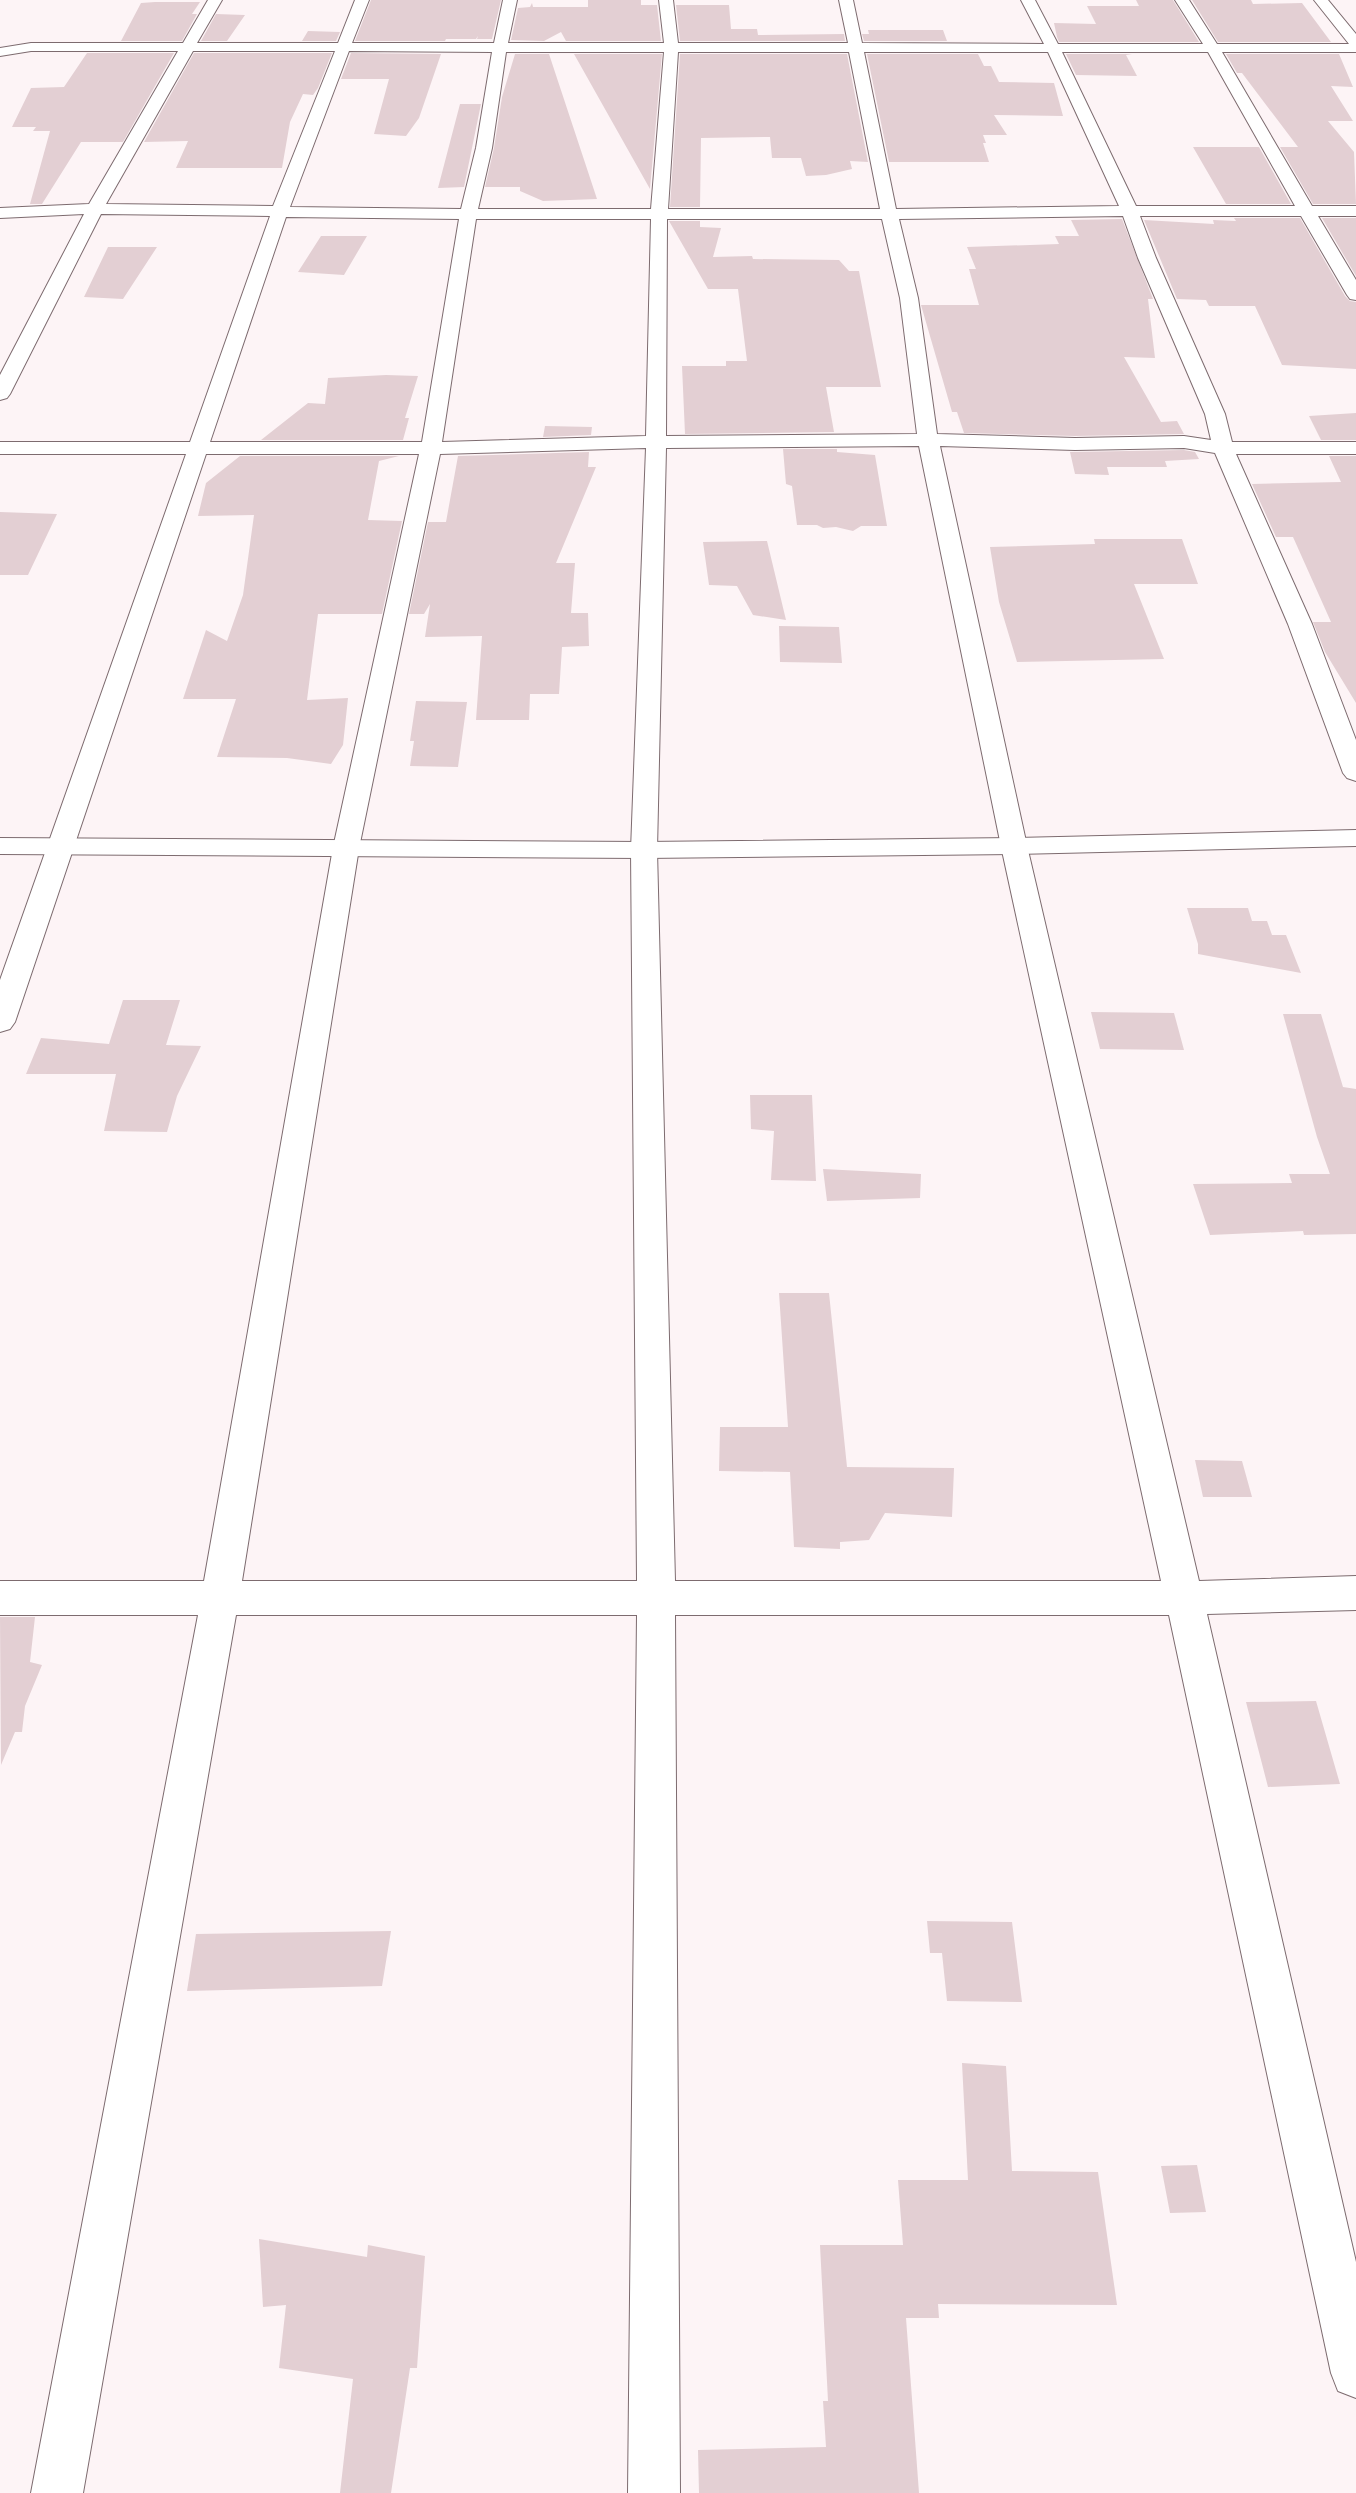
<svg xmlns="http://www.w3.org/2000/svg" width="1356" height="2493" viewBox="0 0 1356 2493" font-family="Barlow,sans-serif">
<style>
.building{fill:#e3cfd3}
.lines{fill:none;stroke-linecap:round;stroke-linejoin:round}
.street-casing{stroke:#7d6b6f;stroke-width:2}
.secondary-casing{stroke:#7d6b6f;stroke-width:2}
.street{fill:#fff;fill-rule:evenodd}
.secondary{fill:#fff;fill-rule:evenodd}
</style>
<rect width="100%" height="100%" fill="#fdf4f6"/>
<path class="building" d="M371,0h130l-9,39h-15l1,-3 -2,3h-30l-1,2h-90z
M588,0h53v5h16l4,36h-95l-5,-9 -17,9 -33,-1 7,-32 12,-1 2,-4 1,4h55z
M1136,0h37l26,42h-140l-2,-5 -3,-14 42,1 -9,-18h52z
M1192,0h59l2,4 49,-1 29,39h-113z
M155,2h45l-8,12h5l-15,27h-61l20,-38z
M676,5h53l2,24h26l1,6 86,-1 1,7h-165z
M216,14l29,1 -18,26h-26z
M868,30h75l4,11h-83l-2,-7h7z
M308,31l32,1 -4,9h-34z
M87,53h87l-51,89h-42l-39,62h-12l20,-73h-17l3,-4h-24l19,-39 33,-1z
M194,53h138l-14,35 -5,7 -10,-1 -13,28 -8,46h-106l12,-27 -44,1z
M351,53l90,1 -22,64 -13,18 -32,-2 15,-55h-48z
M515,54h34l48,145 -54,2 -23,-10v-4h-35l9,-39 8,-51z
M574,54h88l-12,135z
M680,54h167l21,108 -18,-1 2,8 -26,6 -20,1 -5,-18h-29l-2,-21 -69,1 -1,69h-30z
M867,54h111l6,12h7l8,16 55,1 9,33 -69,-1 13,20h-24l3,8h-3l6,19h-100z
M1066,54h66l-6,1 11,21 -61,-1z
M1226,54h113l14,33 -22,-1 22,35h-25l26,31 2,52h-43l-33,-57h18l-56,-74h-5z
M460,104h21l-17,83 -26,1z
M1193,147h66l32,57h-65z
M1234,218h66l45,78 5,5 6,1v67l-74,-4 -27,-59h-46l-3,-6 -29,-1 -33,-79 70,4 -1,-4 23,1z
M1322,218h34v58z
M1122,219l31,80h-5l7,59 -31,-1 37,65 16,-1 7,13 -109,2 -111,-3 -7,-21h-5l-31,-107h58l-10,-36h7l-9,-22 92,-3 -4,-8h24l-8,-16z
M669,221h31v6l21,1 -8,29 39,-1 1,3 86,1 10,11h10l22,116h-55l8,45 -149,2 -3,-68h44v-5h21l-9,-72h-30z
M321,236h46l-23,39 -46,-3z
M108,247h49l-34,52 -39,-2z
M386,375l32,1 -13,42h4l-6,22h-142l47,-37 17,1 3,-26z
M1356,413v27h-35l-12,-24z
M545,426l47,1 -1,8 -48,2z
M783,449h54v3l38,3 12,71h-26l-8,5 -17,-4 -13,1 -6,-3h-20l-5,-39 -6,-2z
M1184,450l11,2 4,7 -34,2 2,6h-60l2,8 -34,-1 -5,-22z
M589,452l-1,15h8l-40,96h19l-4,50h17l1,33 -27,1 -3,47h-29l-1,26h-53l6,-84 -57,1 5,-33 -6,10h-15l19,-92h18l12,-66z
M240,456h159l-20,5 -11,59 34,1 -20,93h-64l-11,86 41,-2 -5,47 -12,19 -44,-6 -70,-1 19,-58h-53l23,-69 21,11 16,-46 11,-80 -56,1 8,-33z
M1329,456h27v247l-31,-51 -12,-30h18l-38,-85h-17l-24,-53 89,-2z
M0,512l57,2 -29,61h-28z
M1094,539h88l16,45h-64l30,75 -147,3 -18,-60 -9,-55 105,-3z
M767,541l19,79 -33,-5 -16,-29 -28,-1 -6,-43z
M779,626l60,1 3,36 -62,-1z
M416,701l51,1 -9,65 -48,-1 4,-25h-4z
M1187,908h61l4,13h15l5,14h14l15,38 -103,-19v-10z
M123,1000h57l-14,45 35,1 -24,50 -10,36 -63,-1 12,-57h-90l15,-36 68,6z
M1091,1012l83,1 10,37 -84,-1z
M1283,1014h38l22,73 13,2v145l-52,1 -1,-4 -93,4 -17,-51 99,-1 -3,-9h41l3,9 -16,-46z
M750,1095h62l4,86 -45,-1 3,-49 -23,-2z
M823,1169l98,5 -1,24 -93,3z
M779,1293h50l18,174 107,1 -2,49 -67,-4 -16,27 -29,2v7l-46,-2 -4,-75 -71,-1 1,-44h68z
M1195,1460l47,1 10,36h-49z
M0,1617h35l-5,45 12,3 -17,41 -3,26h-7l-14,33z
M1316,1701l24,83 -72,3 -22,-85z
M927,1921l85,1 10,80 -75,-1 -5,-48h-12z
M391,1931l-9,55 -195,5 9,-57z
M962,2063l44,3 6,105 86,1 19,133 -179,-1 1,14h-33l13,175h-220l-1,-43 128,-3 -3,-46h5l-8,-156h83l-5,-65h70z
M1197,2165l9,47 -36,1 -9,-47z
M259,2239l108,18 1,-12 57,11 -8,112h-7l-19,125h-51l13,-114 -74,-11 7,-63 -23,2z"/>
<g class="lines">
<defs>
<path id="street" d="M208,0h14l-25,43h141l17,-43h14l-17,43h142l9,-43h14l-9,43h156l-5,-43h14l5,43h170l-9,-43h14l9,43 182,1 -23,-44h14l23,44h145l-28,-44h14l28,44h132l-35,-44h14l28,34v18h-134l90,154h44v10h-38l38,64v20l-6,-1 -3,-4 -46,-79h-161l16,42 69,156 7,28h124v12h-120l76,170 44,116v41l-9,-3 -4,-5 -55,-149 -73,-171 -31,-5 -109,2 -135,-4 87,400 172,735 157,-5v34l-149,4 149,648v136l-18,-7 -7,-18 -162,-758h-494l5,878h-52l9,-878h-401l-153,878h-52l167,-878h-198v-34h204l129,-733 86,-394h-213l-191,568 -5,7 -10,3v-52l186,-526h-186v-12h190l80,-226 -169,-2 -91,180 -3,4 -7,2v-25l84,-161 -84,4v-10l89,-4 89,-153h-147l-31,5v-8l31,-5h152zM193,51h142l-62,155 -167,-2zM349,51l143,1 -16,96 -15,61 -171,-2zM506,52h158l-13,157h-173l14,-61zM678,52h171l31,157h-212zM864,52h184l71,154 -223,3zM1062,52h146l87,154h-159zM1123,216l15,42 67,156 6,26 -27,-4 -109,2 -138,-4 -19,-136 -19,-79zM286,217l173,2 -37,223h-212zM476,219h175l-5,217 -204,6zM667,219h215l18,79 17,136 -251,2zM919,446l82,400 160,735h-486l-18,-731 9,-402zM646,448l-15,402 6,731h-395l117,-733 81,-394z"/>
<path id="secondary" d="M1356,830v16l-342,8 -370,4 -644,-4v-16l644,4 370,-4z"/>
</defs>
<use href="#street" class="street-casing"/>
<use href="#secondary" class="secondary-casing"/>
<use href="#street" class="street"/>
<use href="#secondary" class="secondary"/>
</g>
</svg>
